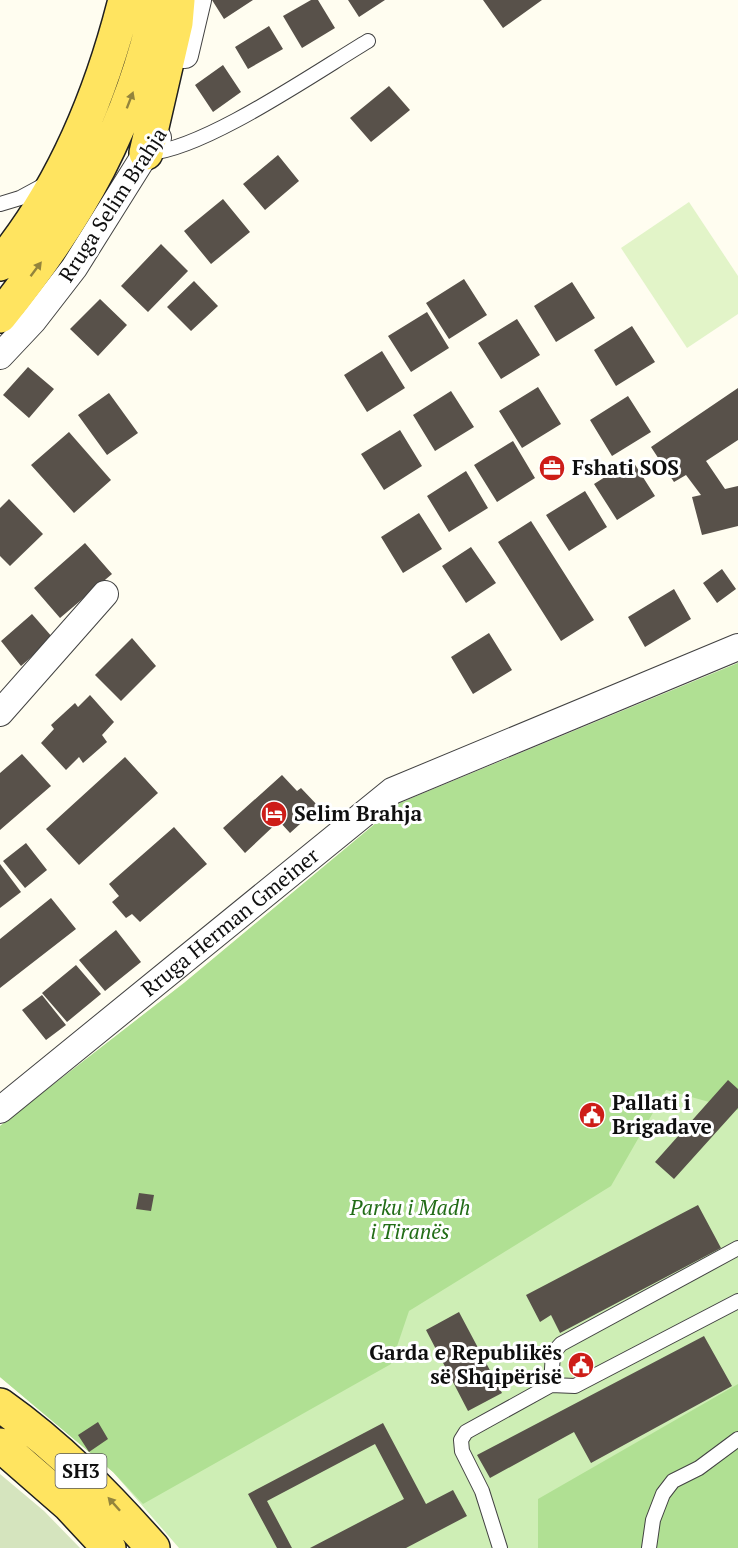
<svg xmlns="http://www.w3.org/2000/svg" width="738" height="1548" viewBox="0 0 738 1548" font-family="'PT Serif',serif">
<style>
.green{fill:#ceeeb5}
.forest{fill:#b0e093}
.cemetery{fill:#d5e4be}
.pitch{fill:#e2f4c8}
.building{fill:#58514a}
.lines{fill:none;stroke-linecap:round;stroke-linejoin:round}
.lane-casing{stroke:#424242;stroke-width:16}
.street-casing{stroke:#424242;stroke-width:28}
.primary-casing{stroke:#202020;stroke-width:36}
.lane{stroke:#fff;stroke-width:14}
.street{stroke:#fff;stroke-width:26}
.primary{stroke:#ffe460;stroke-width:33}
.oneway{fill:#93843c}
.labels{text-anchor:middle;stroke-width:6;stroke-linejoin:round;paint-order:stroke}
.shield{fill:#fff;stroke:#575757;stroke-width:1.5}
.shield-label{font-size:20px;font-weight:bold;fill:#0f0f0f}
.street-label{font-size:21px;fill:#0f0f0f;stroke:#fff}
.poi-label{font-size:21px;font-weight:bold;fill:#0f0f0f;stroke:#fff;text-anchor:start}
.park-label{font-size:21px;font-style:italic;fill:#236d18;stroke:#fff}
</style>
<rect width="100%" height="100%" fill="#fffdf0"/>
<path class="green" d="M738,663v885h-559l-66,-76 -113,-95v-251l184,-143 216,-180z"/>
<path class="forest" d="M738,663v447l-72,-20 -55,96 -202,125 -18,53 -248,140 -30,-32 -113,-95v-251l184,-143 216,-180z
M738,1384v164h-200v-49z"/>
<path class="cemetery" d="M0,1474l44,37 36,37h-80z"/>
<path class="pitch" d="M689,202l49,74v38l-51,34 -66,-100z"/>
<path class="building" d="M212,0h41l-29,19z
M311,0h7l17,28 -33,20 -19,-32z
M348,0h37l-26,17z
M483,0h59l-39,28z
M269,26l14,23 -35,20 -13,-22z
M223,65l18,27 -28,20 -18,-27z
M389,86l21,24 -39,32 -21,-24z
M278,155l21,26 -34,29 -22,-26z
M223,199l27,33 -39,32 -27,-33z
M161,244l27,27 -40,41 -27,-26z
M464,279l23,36 -38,24 -23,-36z
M194,281l24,25 -27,25 -24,-24z
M572,282l23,36 -39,24 -22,-36z
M100,299l27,26 -29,31 -28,-27z
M427,312l22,36 -38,24 -23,-36z
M517,319l23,36 -39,24 -23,-36z
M632,326l23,36 -39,24 -22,-36z
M382,351l23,37 -38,24 -23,-37z
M28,367l26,22 -25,29 -26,-23z
M538,387l23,37 -39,24 -23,-37z
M738,388v52l-32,21 19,28 13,-3v40l-36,9 -10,-38 9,-2 -15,-20 -12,7 -23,-35z
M451,391l23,36 -39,24 -22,-36z
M109,393l29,40 -31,22 -29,-40z
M628,396l23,36 -39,24 -22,-36z
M400,430l22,36 -38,24 -23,-36z
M69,432l42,48 -37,33 -43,-48z
M513,441l22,37 -38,24 -23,-37z
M632,460l23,36 -38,24 -23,-36z
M466,471l22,37 -39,24 -22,-36z
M585,491l22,36 -38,24 -23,-36z
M9,499l34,35 -33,32 -10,-10v-48z
M419,513l23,36 -39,24 -22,-36z
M531,521l63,99 -33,21 -63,-99z
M85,543l27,31 -52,44 -26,-30z
M471,547l25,36 -30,20 -24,-37z
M722,569l14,20 -19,14 -14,-20z
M674,589l17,30 -46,28 -17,-30z
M32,614l21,24 -32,28 -20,-25z
M489,633l23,37 -39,24 -22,-37z
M132,638l24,28 -35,35 -26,-26z
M90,695l24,27 -12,13 5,7 -24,21 -4,-6 -13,13 -25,-27 13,-14 -3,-4 24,-22 3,4z
M22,754l29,32 -51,44v-57z
M125,757l33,36 -79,72 -33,-36z
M282,775l15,16 4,-3 18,19 -29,26 -11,-12 -34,32 -22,-25z
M174,827l33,37 -67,58 -8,-8 -6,4 -14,-16 7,-6 -10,-12z
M26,843l21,27 -22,18 -22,-27z
M0,864l21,28 -21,16z
M51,898l25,31 -76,59v-49z
M116,930l25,32 -36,29 -26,-31z
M76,965l25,29 -34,28 -25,-29z
M42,995l24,30 -20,15 -24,-30z
M728,1080l10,9v19l-64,71 -19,-17z
M139,1193l15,2 -3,16 -15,-2z
M698,1205l23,43 -161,85 -9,-18 -11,7 -14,-27z
M459,1312l43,81 -34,18 -42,-81z
M704,1336l28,50 -141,77 -17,-31 -84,46 -13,-23z
M98,1422l10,17 -19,13 -11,-17z
M383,1423l43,81 27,-14 14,26 -61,32h-96l94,-49 -29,-55 -108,57 25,47h-15l-29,-54z"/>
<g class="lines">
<defs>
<path id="lane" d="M149,153c56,-4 167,-81 219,-112
M0,204l20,-6 24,-13
M551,1385l2,-32 8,-9 177,-96
M500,1548l-18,-57 -20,-40 -1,-11 5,-8 85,-47 24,1 163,-85
M649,1548l4,-28 10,-26 10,-13 26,-13 39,-29"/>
<g id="street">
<path d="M185,55l13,-55"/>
<path d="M0,356l33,-35 41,-53 72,-115 12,-15"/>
<path d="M0,713l105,-119"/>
<path id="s1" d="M0,1110l392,-319 346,-144"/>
</g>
<path id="primary" d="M146,153l30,-130 2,-23
M0,264c63,-76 101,-169 125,-264
M0,316c79,-98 132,-191 158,-316
M0,1405c58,41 106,90 153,143
M0,1445l69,60 40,43"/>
</defs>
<use href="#lane" class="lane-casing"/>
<use href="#street" class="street-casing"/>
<use href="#primary" class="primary-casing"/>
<use href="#lane" class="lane"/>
<use href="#street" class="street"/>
<use href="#primary" class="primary"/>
</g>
<defs><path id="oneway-solid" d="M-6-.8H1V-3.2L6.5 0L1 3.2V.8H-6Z" transform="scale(1.5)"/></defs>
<g class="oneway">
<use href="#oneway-solid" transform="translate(130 100) rotate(-69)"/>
<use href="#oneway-solid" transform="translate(36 269) rotate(-53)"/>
<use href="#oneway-solid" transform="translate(114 1504) rotate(-132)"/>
</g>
<defs>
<symbol id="office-disc" viewBox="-11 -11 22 22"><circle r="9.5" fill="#cd1d18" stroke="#fff"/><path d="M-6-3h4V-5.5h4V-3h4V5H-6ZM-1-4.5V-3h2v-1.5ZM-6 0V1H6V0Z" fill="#fff"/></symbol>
<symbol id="hotel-disc" viewBox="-11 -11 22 22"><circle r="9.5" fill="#cd1d18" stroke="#fff"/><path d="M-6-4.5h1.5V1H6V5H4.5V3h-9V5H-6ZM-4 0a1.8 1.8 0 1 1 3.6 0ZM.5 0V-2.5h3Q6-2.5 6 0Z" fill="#fff"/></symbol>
<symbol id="civic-disc" viewBox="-11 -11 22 22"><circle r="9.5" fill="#cd1d18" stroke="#fff"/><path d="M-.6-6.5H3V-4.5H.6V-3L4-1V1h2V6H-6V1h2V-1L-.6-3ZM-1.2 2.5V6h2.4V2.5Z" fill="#fff"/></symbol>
</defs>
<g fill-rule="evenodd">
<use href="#office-disc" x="537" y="453" width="30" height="30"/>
<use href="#hotel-disc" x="259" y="799" width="30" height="30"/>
<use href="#civic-disc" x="577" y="1100" width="30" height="30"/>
<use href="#civic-disc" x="566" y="1350" width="30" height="30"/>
</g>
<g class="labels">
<rect class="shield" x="55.5" y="1454" width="51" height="34" rx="4.5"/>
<g class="shield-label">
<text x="81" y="1478">SH3</text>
</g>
<g class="street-label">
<text transform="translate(113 205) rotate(-57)" y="7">Rruga Selim Brahja</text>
<text dy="7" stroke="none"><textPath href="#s1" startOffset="297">Rruga Herman Gmeiner</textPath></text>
</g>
<g class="poi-label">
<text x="572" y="475">Fshati SOS</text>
<text x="294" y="821">Selim Brahja</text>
<text x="612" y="1110">Pallati i<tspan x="612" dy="24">Brigadave</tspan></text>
<text x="562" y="1360" text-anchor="end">Garda e Republikës<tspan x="562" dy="24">së Shqipërisë</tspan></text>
</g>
<g class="park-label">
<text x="410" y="1215">Parku i Madh<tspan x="410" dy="24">i Tiranës</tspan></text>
</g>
</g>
</svg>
